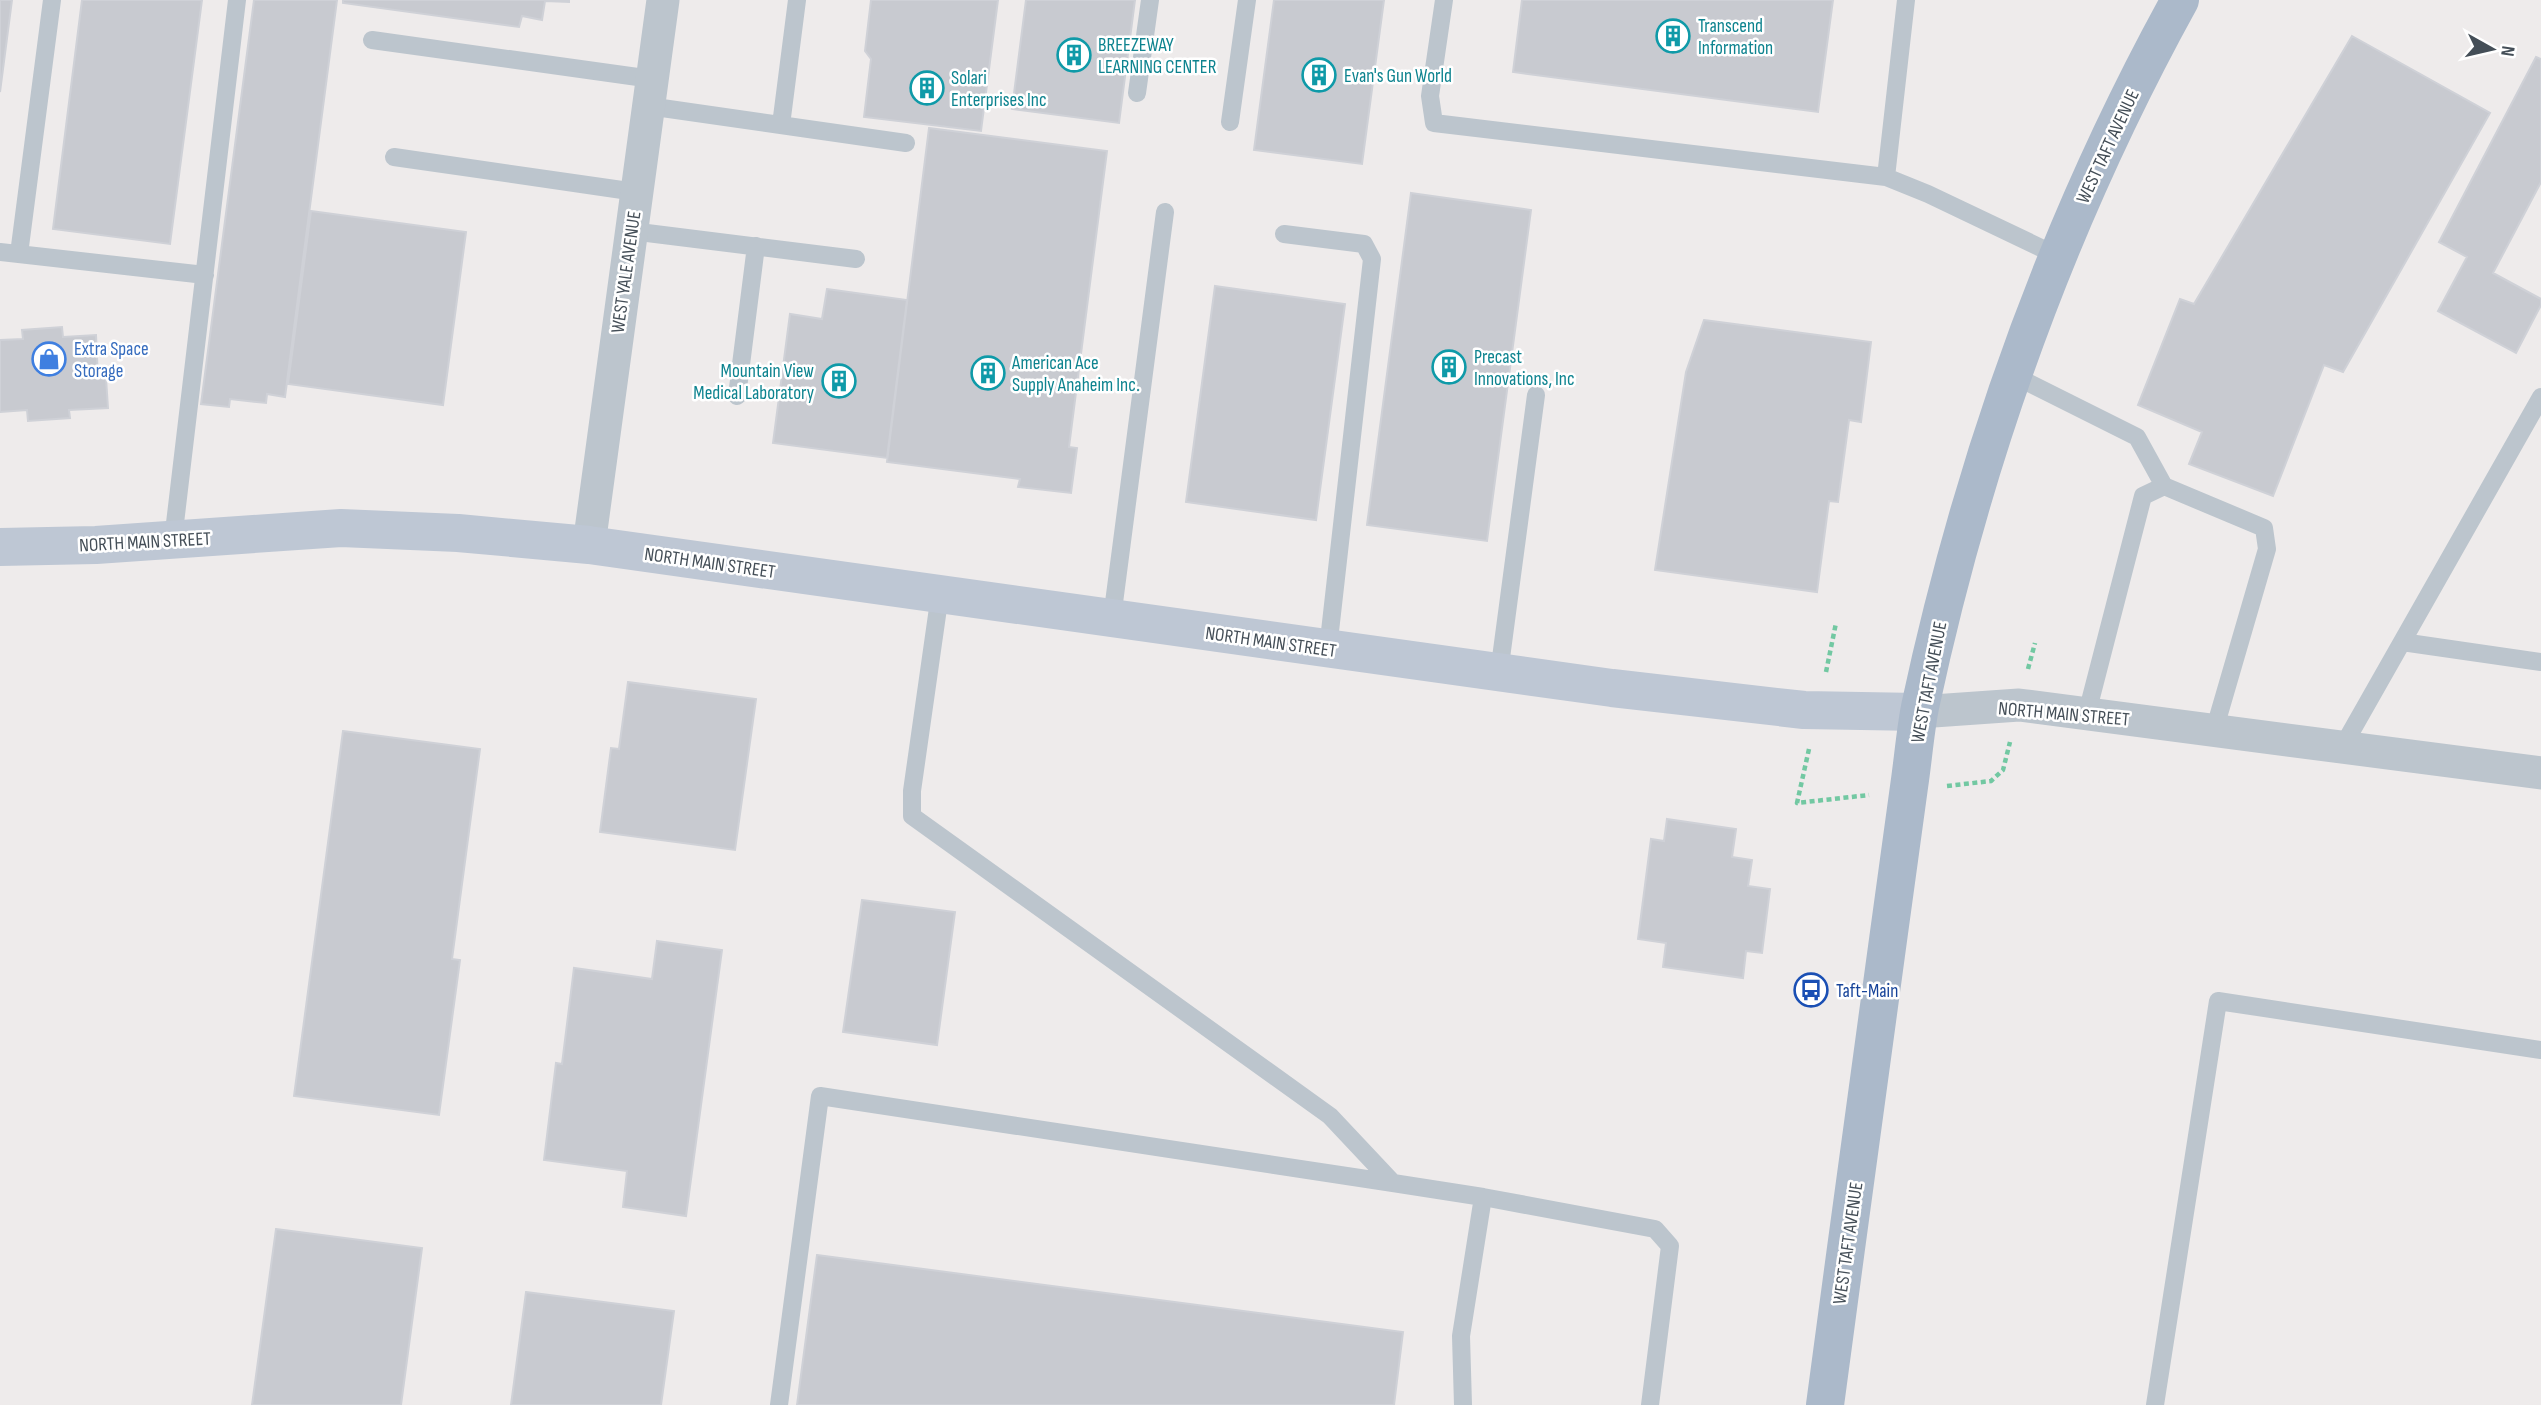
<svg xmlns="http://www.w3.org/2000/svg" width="2541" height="1405" viewBox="0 0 2541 1405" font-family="'Sofia Sans Condensed',sans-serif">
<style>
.building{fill:#c8cad0;stroke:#cfd1d7;stroke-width:2}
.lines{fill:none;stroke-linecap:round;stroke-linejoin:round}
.path{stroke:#72c8a2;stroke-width:4.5;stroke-dasharray:5 3.5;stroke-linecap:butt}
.service{stroke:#bcc5cd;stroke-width:18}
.minor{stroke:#bcc5cd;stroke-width:33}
.secondary{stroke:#bec7d4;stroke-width:38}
.primary{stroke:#abb9ca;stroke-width:38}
.labels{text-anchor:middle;stroke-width:5;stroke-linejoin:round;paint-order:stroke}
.culture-label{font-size:19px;fill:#0d838f;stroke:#fff;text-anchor:start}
.street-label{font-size:19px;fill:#444e57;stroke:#fff}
.shop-label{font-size:19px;fill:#366cbe;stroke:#fff;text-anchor:start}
.transit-label{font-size:19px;fill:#164399;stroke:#fff;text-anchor:start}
</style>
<rect width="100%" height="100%" fill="#eeebeb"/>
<path class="building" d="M0,0h12l-12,92z
M82,0h120l-32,244 -117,-15z
M254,0h83l-52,397 -18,-3 -1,9 -36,-4 -1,8 -28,-3z
M343,0h226v2l-24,-1 -3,19 -20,-4 -3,11 -176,-24z
M871,0h127l-17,131 -117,-14 7,-58 -6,-8z
M1026,0h109l-16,123 -107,-14z
M1274,0h110l-22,164 -108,-14z
M1522,0h311l-15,112 -305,-40z
M2352,36l138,77 -147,259 -19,-7 -51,131 -84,-32 13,-32 -64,-27 42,-106 14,5z
M2536,57l5,2v123l-48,91 48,26v6l-25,48 -78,-42 29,-54 -28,-15z
M929,128l178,23 -38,296 8,1 -6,45 -53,-6 2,-8 -133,-17z
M1411,193l120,17 -44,331 -120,-16z
M311,211l155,21 -23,173 -155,-21z
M1215,286l130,18 -29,216 -130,-18z
M827,289l80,11 -20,158 -114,-15 17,-129 32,5z
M1704,320l167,22 -10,80 -12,-2 -11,82 -9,-1 -12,91 -162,-22 31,-198z
M62,327l1,10 33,-2 2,44 8,-1 2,30 -39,2 1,8 -42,3 -1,-11 -27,2v-72l23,-1 -1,-9z
M628,682l128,17 -21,151 -135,-18 11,-84 8,1z
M343,731l137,18 -28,210 8,1 -21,155 -145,-19z
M1667,819l69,10 -4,28 20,3 -4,26 22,3 -8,64 -16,-2 -3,27 -80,-11 3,-24 -28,-4 13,-100 13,2z
M862,900l93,12 -18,133 -94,-13z
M657,941l65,9 -36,266 -63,-9 4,-36 -83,-11 12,-97 6,1 12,-96 78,11z
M276,1229l146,19 -21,157h-149z
M817,1255l586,77 -9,73h-597z
M526,1292l148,19 -13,94h-150z"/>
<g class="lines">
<path class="path" d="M2028,669l7,-26
M1826,672l10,-49
M1809,749l-12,54 72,-8
M1947,786l44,-5 12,-11 7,-28"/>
<path class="service" d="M1444,0l-14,96 4,27 452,54 42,17 130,62
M372,40l280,39
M1137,93l13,-93
M648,106l258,37
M1230,122l17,-122
M781,125l16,-125
M394,157l242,35
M1886,177l20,-177
M631,231l225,28
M1284,234l80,10 8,15 -44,390
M0,252l205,23
M19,254l33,-254
M2013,375l124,62 27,49
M737,396l19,-150
M173,540l64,-540
M940,594l-28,197v25l418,300 63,67 90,14 -22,139 2,69
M1112,618l53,-406
M2402,642l139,20
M1499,673l37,-278
M2087,713l56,-217 21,-10 100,42 3,21 -53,182
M2343,746l198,-349
M1483,1197l172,32 15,17 -20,159
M779,1405l41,-309 573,87
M2155,1405l63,-404 323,49"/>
<path class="minor" d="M589,545l74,-545
M1919,712l100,-7 522,68"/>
<path class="secondary" d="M0,547l96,-2 245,-17 117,5 131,12 1023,143 192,22 115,2"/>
<path class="primary" d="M1825,1405c21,-155 41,-310 63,-465 7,-51 14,-102 21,-153 4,-27 6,-54 11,-80 53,-247 138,-486 260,-707"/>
</g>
<defs>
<symbol id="building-ring" viewBox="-11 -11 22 22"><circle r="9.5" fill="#fff" stroke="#0f9aa8" stroke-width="1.5"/><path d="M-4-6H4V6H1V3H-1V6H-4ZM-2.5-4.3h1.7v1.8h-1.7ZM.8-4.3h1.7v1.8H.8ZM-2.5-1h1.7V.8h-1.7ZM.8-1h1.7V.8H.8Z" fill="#0f9aa8"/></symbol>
<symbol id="shop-ring" viewBox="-11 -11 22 22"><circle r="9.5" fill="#fff" stroke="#3f7fe0" stroke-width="1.5"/><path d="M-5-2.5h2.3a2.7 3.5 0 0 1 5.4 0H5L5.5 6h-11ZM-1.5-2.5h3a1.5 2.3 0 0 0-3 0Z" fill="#3f7fe0"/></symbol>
<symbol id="bus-ring" viewBox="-11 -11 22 22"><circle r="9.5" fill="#fff" stroke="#1a4fb4" stroke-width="1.5"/><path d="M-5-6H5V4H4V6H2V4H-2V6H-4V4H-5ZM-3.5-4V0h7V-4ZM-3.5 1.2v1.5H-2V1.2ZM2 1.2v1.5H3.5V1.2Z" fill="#1a4fb4"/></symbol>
</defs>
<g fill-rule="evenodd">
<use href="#building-ring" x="1654" y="17" width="38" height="38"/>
<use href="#building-ring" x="1055" y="36" width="38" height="38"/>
<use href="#building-ring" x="1300" y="56" width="38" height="38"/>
<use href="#building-ring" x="908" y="69" width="38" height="38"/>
<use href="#shop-ring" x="30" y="340" width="38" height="38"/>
<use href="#building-ring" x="1430" y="348" width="38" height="38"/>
<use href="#building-ring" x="969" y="354" width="38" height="38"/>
<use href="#building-ring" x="820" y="362" width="38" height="38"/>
<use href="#bus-ring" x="1792" y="971" width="38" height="38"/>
</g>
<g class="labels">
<g class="culture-label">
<text x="1698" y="32">Transcend<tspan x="1698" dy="22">Information</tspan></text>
<text x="1098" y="51">BREEZEWAY<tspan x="1098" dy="22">LEARNING CENTER</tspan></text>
<text x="1344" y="82">Evan's Gun World</text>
<text x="951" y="84">Solari<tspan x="951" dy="22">Enterprises Inc</tspan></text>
<text x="1474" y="363">Precast<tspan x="1474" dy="22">Innovations, Inc</tspan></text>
<text x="1012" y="369">American Ace<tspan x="1012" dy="22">Supply Anaheim Inc.</tspan></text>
<text x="814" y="377" text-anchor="end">Mountain View<tspan x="814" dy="22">Medical Laboratory</tspan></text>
</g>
<g class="street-label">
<text transform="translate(2107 146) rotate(-65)" y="7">WEST TAFT AVENUE</text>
<text transform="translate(625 272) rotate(-82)" y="7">WEST YALE AVENUE</text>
<text transform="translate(145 541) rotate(-3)" y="7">NORTH MAIN STREET</text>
<text transform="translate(710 562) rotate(8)" y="7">NORTH MAIN STREET</text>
<text transform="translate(1271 641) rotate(8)" y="7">NORTH MAIN STREET</text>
<text transform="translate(1928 682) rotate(-79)" y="7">WEST TAFT AVENUE</text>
<text transform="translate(2064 713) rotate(5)" y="7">NORTH MAIN STREET</text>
<text transform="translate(1847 1243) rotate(-82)" y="7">WEST TAFT AVENUE</text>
</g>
<g class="shop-label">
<text x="74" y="355">Extra Space<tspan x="74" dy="22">Storage</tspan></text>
</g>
<g class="transit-label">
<text x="1836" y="997">Taft-Main</text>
</g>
</g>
<g transform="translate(2492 49) rotate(98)" stroke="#ffffff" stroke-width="5" paint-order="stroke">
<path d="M0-5L12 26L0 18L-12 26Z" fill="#444e57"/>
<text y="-10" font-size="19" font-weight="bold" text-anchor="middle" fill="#444e57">N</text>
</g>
</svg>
